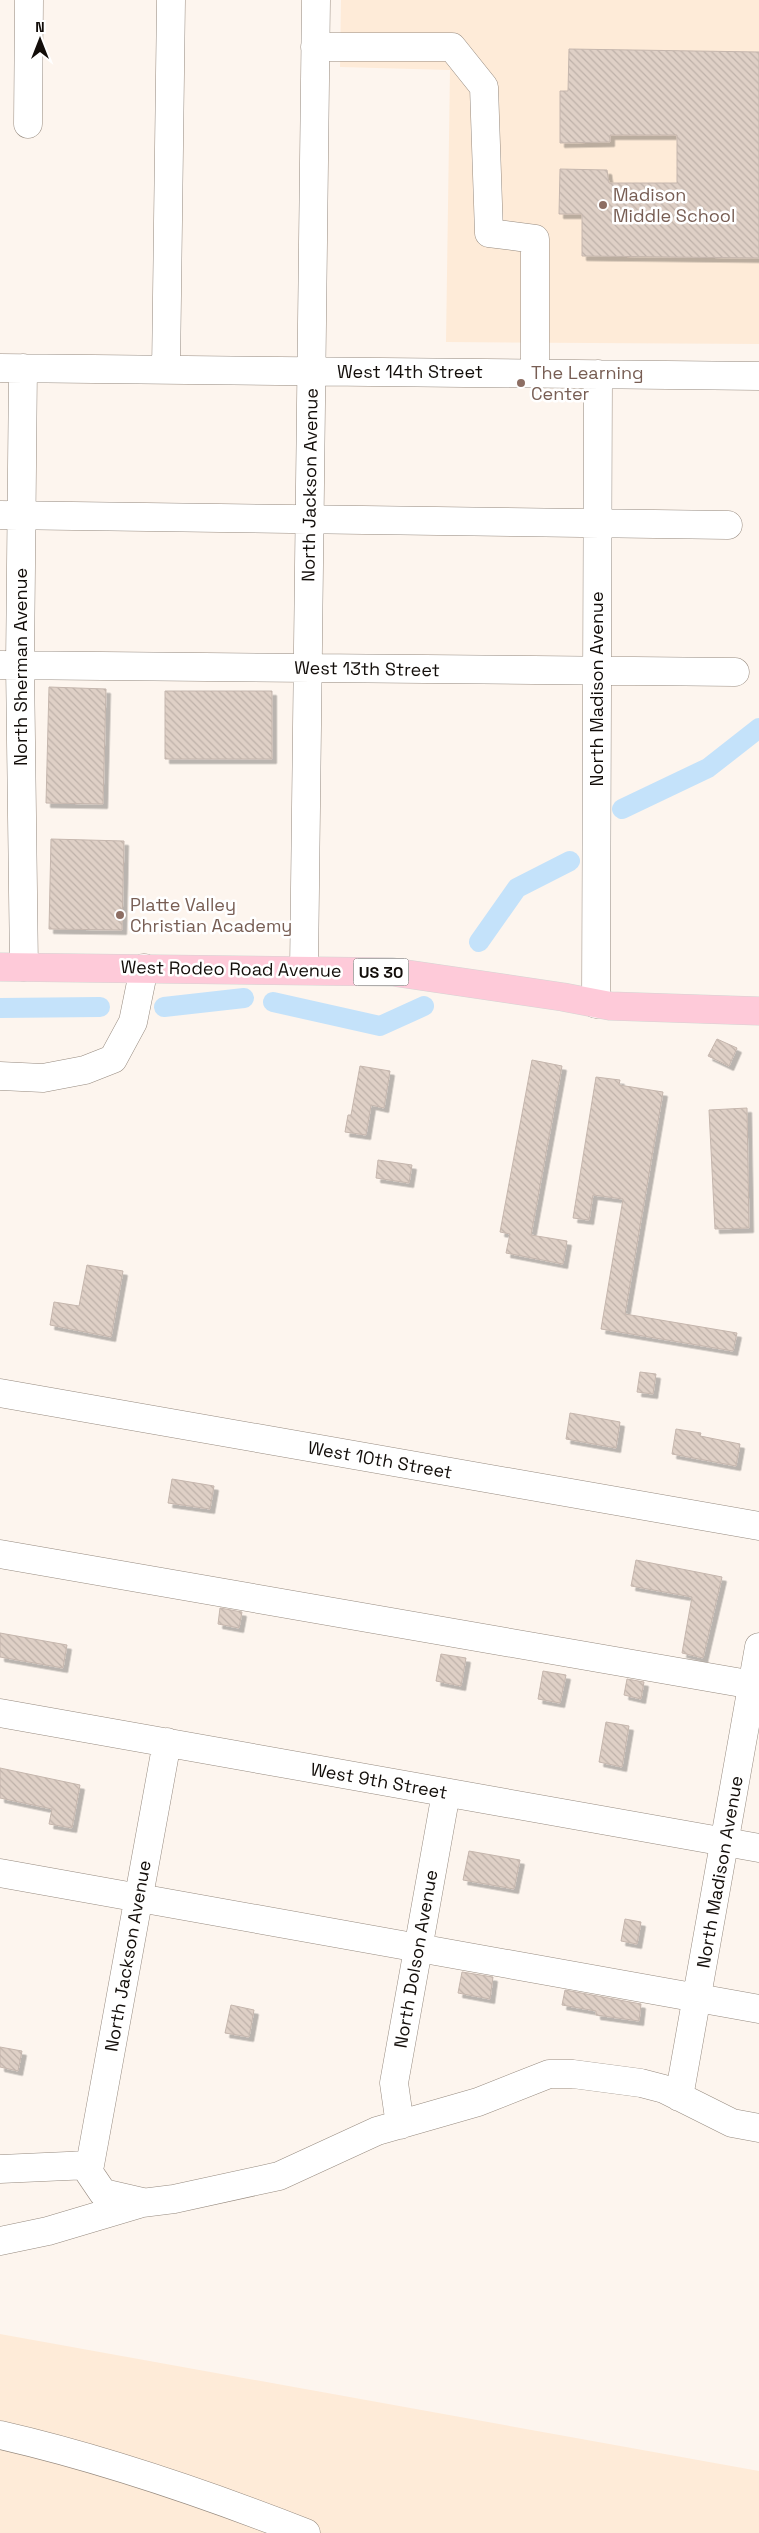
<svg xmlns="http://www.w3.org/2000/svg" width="759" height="2533" viewBox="0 0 759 2533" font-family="'Space Grotesk',sans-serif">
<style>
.built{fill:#feebd8}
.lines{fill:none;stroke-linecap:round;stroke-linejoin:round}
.canal{stroke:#c4e2fa;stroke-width:20}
.building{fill:url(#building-back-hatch);stroke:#c5b6ad;filter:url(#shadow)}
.minor-casing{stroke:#968a7f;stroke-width:29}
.major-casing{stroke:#d5d4d3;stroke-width:29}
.minor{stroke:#fff;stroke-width:28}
.major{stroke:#fecad9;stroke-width:28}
.education-dot{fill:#8d6e63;stroke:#fff;stroke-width:2}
.labels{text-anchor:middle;stroke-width:5;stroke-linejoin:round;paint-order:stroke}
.shield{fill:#fff;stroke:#5a5654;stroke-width:1}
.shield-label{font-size:16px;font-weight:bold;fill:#130e0a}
.education-label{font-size:18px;fill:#785e54;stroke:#fff;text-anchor:start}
.street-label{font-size:18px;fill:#130e0a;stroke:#fff}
</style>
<defs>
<pattern id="building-back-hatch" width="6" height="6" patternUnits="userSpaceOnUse" patternTransform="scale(1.25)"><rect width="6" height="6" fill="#dfd0c6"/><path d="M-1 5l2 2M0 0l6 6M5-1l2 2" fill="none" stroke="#beb1a9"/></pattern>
<filter id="shadow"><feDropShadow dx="4.5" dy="4.5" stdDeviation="0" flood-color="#0004"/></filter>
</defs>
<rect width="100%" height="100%" fill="#fdf5ee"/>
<path class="built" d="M341,0h418v344l-313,-2 4,-272 -110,-3z
M0,2334l759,137v62h-759z"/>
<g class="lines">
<path class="canal" d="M622,809l86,-41 51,-40
M479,942l38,-54 53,-27
M273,1002l107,24 44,-20
M164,1007l80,-9
M0,1008l100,-1"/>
</g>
<path class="building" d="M569,49l190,3v206l-177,-2v-42h-23l1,-45 47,1 2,13h68v-48h-67v7l-50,1v-52h8z
M49,687l57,2 -3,115 -57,-1z
M165,691h107v68h-107z
M51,839l73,2 -2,89 -73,-1z
M717,1039l20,9 -8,18 -21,-10z
M532,1060l30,6 -31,169 36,6 -4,23 -57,-11 4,-19 -10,-2z
M360,1066l30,5 -6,37 -13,-3 -5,30 -21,-3 3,-17h3z
M596,1077l24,3 -1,5 44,7 -38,222 112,19 -4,18 -132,-22 22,-130 -30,-4 -4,25 -16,-2z
M747,1108l2,120 -34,1 -6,-119z
M378,1160l34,5 -3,18 -33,-5z
M87,1265l36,6 -12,66 -61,-12 4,-23 25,4z
M640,1372l16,2 -3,20 -16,-2z
M570,1413l50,9 -4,26 -50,-9z
M676,1429l25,4 -1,3 40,8 -4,22 -64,-12z
M172,1479l42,7 -4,23 -42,-6z
M636,1560l86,17 -19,81 -21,-5 10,-56 -61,-11z
M220,1608l22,4 -3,16 -21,-4z
M0,1633l67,12 -4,23 -63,-11z
M441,1654l25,4 -5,28 -25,-5z
M543,1671l23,4 -6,28 -22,-4z
M627,1679l17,3 -3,17 -17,-4z
M606,1722l23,4 -7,41 -23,-5z
M0,1768l80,17 -8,43 -23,-4 3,-15 -52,-11z
M469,1851l51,9 -6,29 -51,-9z
M625,1919l16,3 -4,22 -16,-3z
M462,1972l31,5 -3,22 -32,-6z
M565,1990l76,14 -2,17 -43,-6v-4l-34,-6z
M231,2005l23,5 -5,27 -24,-4z
M0,2047l22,4 -4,20 -18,-4z"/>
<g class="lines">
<defs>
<path id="minor" d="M315,47h137l32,40 5,146 46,6v133
M28,124l1,-124
M0,368l759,8
M23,368l-3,297 4,302
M166,370l5,-370
M0,515l728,10
M0,665l735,7
M304,969l12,-969
M596,1004l2,-630
M0,1076l43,2 42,-8 28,-11 20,-37 11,-54
M0,1393l759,133
M0,1554l759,132
M0,1713l759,135
M0,1873l759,136
M679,2097l80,-450
M400,2125l-6,-42 52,-290
M84,2165l19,28 39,9
M0,2169l90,-4 77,-423
M0,2241l48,-10 94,-28 32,-4 105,-23 98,-45 101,-29 71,-28h24l68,9 23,6 68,34 27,5
M0,2435c105,24 206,59 306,98"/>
<path id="major" d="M0,967l393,5 170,25 47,9 149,5"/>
</defs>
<use href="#minor" class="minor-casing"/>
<use href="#major" class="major-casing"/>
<use href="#minor" class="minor"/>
<use href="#major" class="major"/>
</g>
<g class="education-dot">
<circle cx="603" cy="205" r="5"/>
<circle cx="521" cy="383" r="5"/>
<circle cx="120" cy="915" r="5"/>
</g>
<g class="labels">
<rect class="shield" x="353.5" y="958.5" width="55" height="27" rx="4"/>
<g class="shield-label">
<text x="381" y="978">US 30</text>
</g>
<g class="education-label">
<text x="613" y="201">Madison<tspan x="613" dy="21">Middle School</tspan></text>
<text x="531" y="379">The Learning<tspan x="531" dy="21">Center</tspan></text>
<text x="130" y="911">Platte Valley<tspan x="130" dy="21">Christian Academy</tspan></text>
</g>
<g class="street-label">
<text x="410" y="378">West 14th Street</text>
<text transform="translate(310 485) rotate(-89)" y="6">North Jackson Avenue</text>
<text transform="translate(21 667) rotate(-90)" y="6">North Sherman Avenue</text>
<text transform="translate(367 669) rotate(1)" y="6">West 13th Street</text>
<text transform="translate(597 689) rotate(-90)" y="6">North Madison Avenue</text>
<text transform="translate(231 969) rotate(1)" y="6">West Rodeo Road Avenue</text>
<text transform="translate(380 1460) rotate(10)" y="6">West 10th Street</text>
<text transform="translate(379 1781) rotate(10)" y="6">West 9th Street</text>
<text transform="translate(720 1872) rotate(-80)" y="6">North Madison Avenue</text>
<text transform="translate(128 1956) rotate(-80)" y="6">North Jackson Avenue</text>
<text transform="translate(416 1959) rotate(-80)" y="6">North Dolson Avenue</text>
</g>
</g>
<g transform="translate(40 40)" stroke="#ffffff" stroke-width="4" paint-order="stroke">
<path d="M0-4L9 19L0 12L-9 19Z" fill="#130e0a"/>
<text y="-8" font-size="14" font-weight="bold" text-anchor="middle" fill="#130e0a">N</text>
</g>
</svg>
